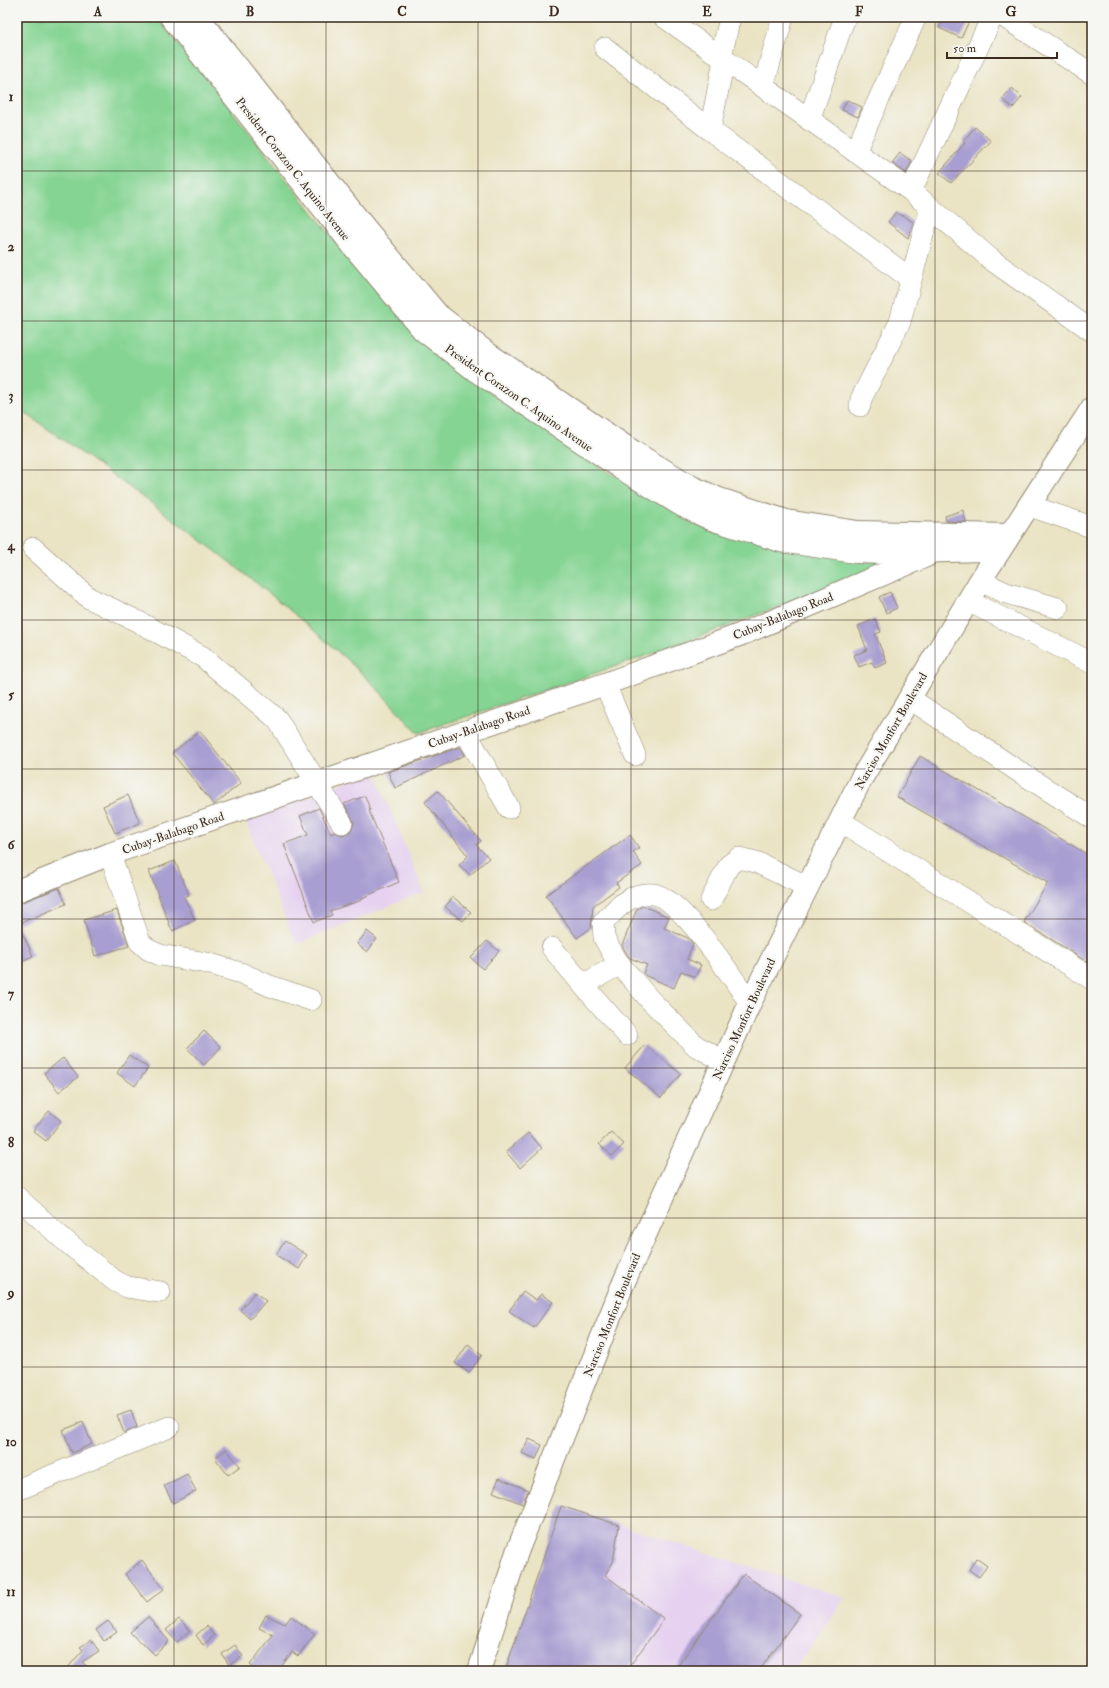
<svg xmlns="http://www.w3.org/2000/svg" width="1109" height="1688" viewBox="0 0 1109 1688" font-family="'IM FELL Double Pica',serif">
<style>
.built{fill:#e6d2f0}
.green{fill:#85d493;stroke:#607f58}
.building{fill:#a99ed1}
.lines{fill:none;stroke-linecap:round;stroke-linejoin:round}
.minor-casing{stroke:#928771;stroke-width:22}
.major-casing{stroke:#928771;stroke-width:24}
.minor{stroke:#fff;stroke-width:21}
.major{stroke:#fff;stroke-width:22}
.grid{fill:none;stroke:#3b2a1e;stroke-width:1;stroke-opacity:0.55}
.labels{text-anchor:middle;stroke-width:4;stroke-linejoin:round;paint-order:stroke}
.street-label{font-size:12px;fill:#3b2a1e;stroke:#f6f6f2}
.neatline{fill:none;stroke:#3b2a1e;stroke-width:1.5}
.grid-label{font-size:13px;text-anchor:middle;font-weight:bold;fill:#3b2a1e}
</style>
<rect width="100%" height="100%" fill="#f6f6f2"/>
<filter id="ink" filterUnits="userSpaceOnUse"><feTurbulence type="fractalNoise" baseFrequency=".025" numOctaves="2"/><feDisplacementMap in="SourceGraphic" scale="8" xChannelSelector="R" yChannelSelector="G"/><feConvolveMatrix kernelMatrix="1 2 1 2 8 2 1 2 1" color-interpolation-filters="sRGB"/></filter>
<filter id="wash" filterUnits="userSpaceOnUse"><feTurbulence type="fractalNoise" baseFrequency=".012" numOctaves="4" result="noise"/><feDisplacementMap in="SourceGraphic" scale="16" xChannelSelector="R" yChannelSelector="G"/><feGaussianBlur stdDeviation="0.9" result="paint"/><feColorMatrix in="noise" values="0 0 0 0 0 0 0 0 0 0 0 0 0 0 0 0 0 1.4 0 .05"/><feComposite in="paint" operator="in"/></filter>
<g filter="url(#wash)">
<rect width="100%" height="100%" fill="#eae4c4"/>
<path class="built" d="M374,770l50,122 -128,52 -50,-122z
M566,1507l279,91 -52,73h-287z"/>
<path class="green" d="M17,17h140l207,260 54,59 81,63 112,75 283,90 -245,91 -231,78c-20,-21 -39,-44 -61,-64 -105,-97 -224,-179 -340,-262z"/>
<g id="blocks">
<path class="building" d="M945,17h26l-10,21 -22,-10z
M1012,88l10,9 -9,11 -11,-9z
M847,100l15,7 -4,10 -16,-7z
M975,127l16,14 -40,42 -12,-10 26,-30 -2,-2z
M900,153l12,8 -6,12 -14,-10z
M896,212l6,4 1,-1 11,8 -6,15 -20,-16z
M963,510l3,12 -20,-1 -1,-5z
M890,592l7,16 -11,5 -7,-16z
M875,619l6,13 -6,2 12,29 -12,5 -3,-6 -13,5 -5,-12 13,-5 -9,-24z
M200,731l41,52 -27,22 -42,-52z
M460,747l5,8 -70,33 -7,-16z
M920,756l172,101v108l-68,-43 24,-39 -151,-86z
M438,791l43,50 -5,4 13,13 -19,17 -11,-10 9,-9 -43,-54z
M128,795l12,28 -25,10 -12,-27z
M365,796l5,14 -1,1 30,71 -37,16v2l-32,11 2,4 -18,7 -30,-78 24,-9 -8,-19 19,-8 12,26 4,-2 7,3 6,-2 4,-4 2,-7 -10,-18z
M630,835l9,13 -6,4 9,13 -26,18 3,4 -26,19 -2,22 -14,10 -31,-43z
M175,861l14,34 -5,2 11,23 -23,11 -23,-60z
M59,888l7,16 -48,20 15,32 -16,7v-59z
M453,897l18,15 -8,9 -18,-14z
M643,906l26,11 -5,11 24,10 5,6 -6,15 14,6 -6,12 -14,-6 -7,17 -28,-12 -3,-3 4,-8 -17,-7 -3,-4 -5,-9 15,-36z
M117,910l12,36 -34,10 -11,-36z
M367,931l10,8 -10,13 -10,-8z
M487,941l12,10 -16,18 -12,-11z
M204,1031l17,16 -17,18 -17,-17z
M645,1045l36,29 -20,24 -36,-30z
M129,1055l19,13 -13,18 -18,-13z
M63,1058l15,19 -19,15 -15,-19z
M49,1111l12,10 -15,20 -13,-10z
M611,1132l13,12 -12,12 -13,-12z
M528,1133l14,15 -22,20 -14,-16z
M285,1241l22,14 -8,14 -23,-14z
M523,1291l13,9 5,-6 12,8 -19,26 -25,-17z
M255,1292l11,9 -16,18 -10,-9z
M468,1344l14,11 -13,18 -14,-10z
M131,1410l6,17 -13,6 -7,-18z
M83,1422l9,22 -20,9 -9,-23z
M529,1439l13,6 -6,14 -14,-6z
M226,1449l14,17 -12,9 -13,-17z
M187,1474l9,17 -23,12 -9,-17z
M499,1478l29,12 -5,14 -30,-12z
M561,1506l58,19 -6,37 -8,13 59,44 -38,52h-121z
M976,1558l11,8 -8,11 -10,-7z
M142,1560l22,29 -17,13 -22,-28z
M744,1574l56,40 -41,57h-85z
M266,1615l19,9 6,-8 24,18 -17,22 -6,-4 -14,19h-20l-8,-6 23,-30 -14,-7z
M148,1617l21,24 -14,14 -13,-13 -2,1 -10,-11z
M179,1619l11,11 -13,12 -11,-12z
M108,1621l9,11 -13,9 -8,-11z
M207,1626l7,10 -11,9 -7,-10z
M91,1640l8,11 -17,11 10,9h-27l18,-21 -3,-3z
M235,1645l8,11 -14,9 -7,-11z"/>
</g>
</g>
<g filter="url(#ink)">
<use href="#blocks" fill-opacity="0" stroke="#928771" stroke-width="1"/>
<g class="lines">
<defs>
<path id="minor" d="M664,17l247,174 82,70 99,70
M1004,17l88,57
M605,48l105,82 201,149
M721,57l9,-40
M763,87l20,-70
M809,120l36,-103
M710,130l14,-70
M855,152l61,-135
M911,191l81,-174
M860,406l1,-7 39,-77 30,-114
M1030,506l62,21
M33,548l56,50 48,23 66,36 74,62 65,104
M980,581l26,12 52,15
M968,601l124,62
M605,684l30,71
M909,698l112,75 71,45
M465,731l44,77
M840,821l252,158
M110,854l30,88 9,8 11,5 47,8 34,10 29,13 41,14
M711,900l18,-35 10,-7 17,4 52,25
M552,948l31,37 37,-21
M583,985l44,50
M724,1061l-28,-15 -46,-46 -33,-39 -13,-23 -1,-15c12,-14 29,-32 50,-29 28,3 80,85 97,109
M17,1197l46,42 52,42 12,6 33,5
M17,1490l152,-63"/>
<path id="major" d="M171,17l178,224 74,89 52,40 149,100 59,36 28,13 70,22 75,11 29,1 96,-3 7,1 9,4
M198,17l167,211 73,87 49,38 148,100 57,34 27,12 67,22 72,11 151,3
M17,891l93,-37 495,-170 137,-50 184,-78
M479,1671l38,-119 106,-268 127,-281 111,-224 119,-198 112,-173"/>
</defs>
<use href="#minor" class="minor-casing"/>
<use href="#major" class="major-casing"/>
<use href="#minor" class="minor"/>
<use href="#major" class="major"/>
</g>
</g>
<path class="grid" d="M174,17v1654M326,17v1654M478,17v1654M631,17v1654M783,17v1654M935,17v1654M17,171h1075M17,321h1075M17,470h1075M17,620h1075M17,769h1075M17,919h1075M17,1068h1075M17,1218h1075M17,1367h1075M17,1517h1075"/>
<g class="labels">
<g class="street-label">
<text transform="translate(293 169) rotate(52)" y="4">President Corazon C. Aquino Avenue</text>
<text transform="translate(519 398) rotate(35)" y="4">President Corazon C. Aquino Avenue</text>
<text transform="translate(783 616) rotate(-22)" y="4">Cubay-Balabago Road</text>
<text transform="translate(479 727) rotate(-19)" y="4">Cubay-Balabago Road</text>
<text transform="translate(891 731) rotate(-60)" y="4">Narciso Monfort Boulevard</text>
<text transform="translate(173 833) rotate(-19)" y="4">Cubay-Balabago Road</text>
<text transform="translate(744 1019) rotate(-65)" y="4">Narciso Monfort Boulevard</text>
<text transform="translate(612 1315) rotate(-68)" y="4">Narciso Monfort Boulevard</text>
</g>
</g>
<rect width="1109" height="1688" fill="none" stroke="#f6f6f2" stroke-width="44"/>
<path d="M947 52v6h110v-6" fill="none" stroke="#3b2a1e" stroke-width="2"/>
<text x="953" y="52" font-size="12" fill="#3b2a1e" stroke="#f6f6f2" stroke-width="3" paint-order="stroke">50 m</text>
<rect x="22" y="22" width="1065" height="1644" class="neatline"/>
<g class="grid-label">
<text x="98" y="16">A</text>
<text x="250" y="16">B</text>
<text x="402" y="16">C</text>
<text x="554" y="16">D</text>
<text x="707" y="16">E</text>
<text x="859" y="16">F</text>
<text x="1011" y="16">G</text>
<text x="11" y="101">1</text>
<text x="11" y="251">2</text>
<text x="11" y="400">3</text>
<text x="11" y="550">4</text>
<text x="11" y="699">5</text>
<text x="11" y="849">6</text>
<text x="11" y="998">7</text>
<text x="11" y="1147">8</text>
<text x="11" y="1297">9</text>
<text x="11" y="1446">10</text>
<text x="11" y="1596">11</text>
</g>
</svg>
